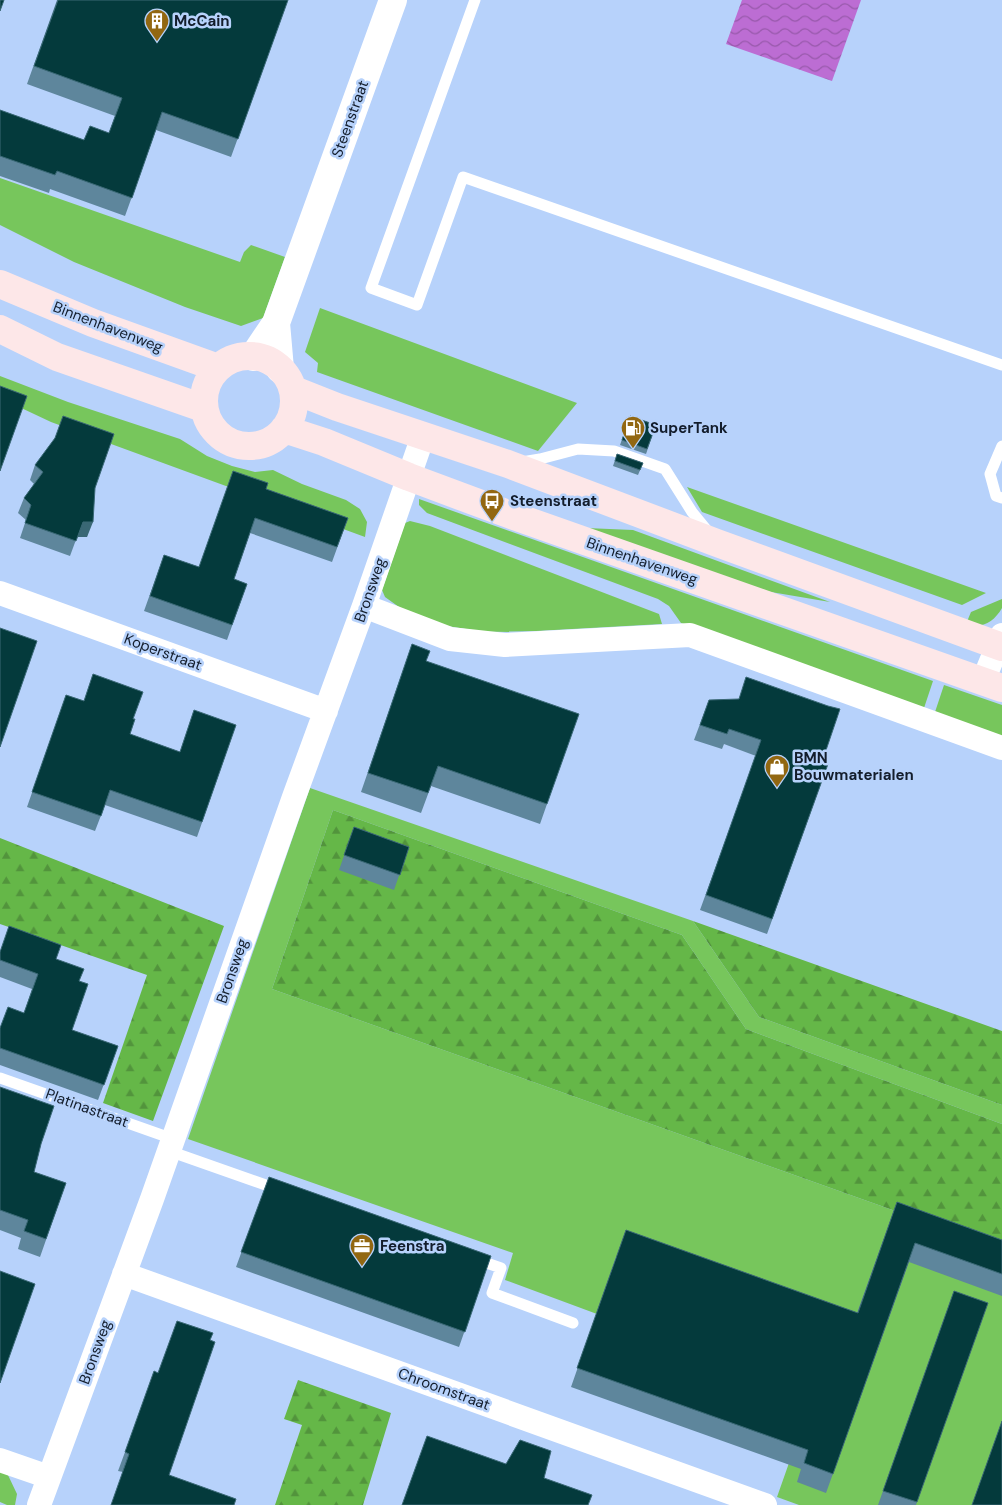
<svg xmlns="http://www.w3.org/2000/svg" width="1002" height="1505" viewBox="0 0 1002 1505" font-family="'DM Sans',sans-serif">
<style>
.green{fill:#77c65c}
.forest{fill:url(#forest-firs)}
.water{fill:url(#water-waves)}
.lines{fill:none;stroke-linecap:round;stroke-linejoin:round}
.service{stroke:#fff;stroke-width:11}
.minor{stroke:#fff;stroke-width:24}
.tertiary{stroke:#fff;stroke-width:28}
.secondary{stroke:#fde7e8;stroke-width:28}
.wall{fill:#5e869c}
.shaded-wall{fill:#3a6875}
.building{fill:#043a3c;stroke:#3a6875}
.labels{text-anchor:middle;stroke-width:5;stroke-linejoin:round;paint-order:stroke}
.poi-label{font-size:15px;font-weight:bold;fill:#131d2c;stroke:#b7d2fb;text-anchor:start}
.street-label{font-size:15px;fill:#131d2c;stroke:#b7d2fb}
</style>
<defs>
<pattern id="forest-firs" width="22" height="20" patternUnits="userSpaceOnUse" patternTransform="scale(1.25)"><rect width="22" height="20" fill="#65b748"/><path d="M5 1l3.5 6h-7zM16 11l3.5 6h-7z" fill="#52943c"/></pattern>
<pattern id="water-waves" width="16" height="10" patternUnits="userSpaceOnUse" patternTransform="scale(1.25)"><rect width="16" height="10" fill="#bc6dd3"/><path d="M0 5q4-4 8 0t8 0" fill="none" stroke="#9859ab"/></pattern>
</defs>
<rect width="100%" height="100%" fill="#b7d2fb"/>
<path class="green" d="M0,178l240,84 4,-10 7,-7 34,12 -22,61 -22,8 -56,-19 -111,-45 -74,-37z
M320,308l257,95 -39,48 -221,-79 1,-9 -13,-11z
M0,376l68,26 112,37 27,17 25,10 23,6 18,-2 29,14 44,16 14,9 7,13 -2,15 -314,-115 -51,-24z
M687,487l299,106 -24,12 -260,-93z
M419,499l514,182 -9,27 -243,-85 -12,-17 -11,-7 -231,-86 -8,-8z
M410,521l20,5 229,88 3,10 -126,7 -51,1 -38,-6 -41,-14 -21,-15 -3,-7 23,-67z
M586,528l47,2 197,72 -88,-15z
M1002,599v9c-8,14 -20,21 -36,16l5,-12z
M944,685l58,20v31l-67,-24z
M310,788l383,133 66,96 243,88v19l-256,-95 -64,-94 -349,-125 -61,179 730,260v251l-2,5h-201l-22,-8 56,-159 -217,-81 -19,57 -92,-34 8,-27 -325,-114z
M0,1470l7,3 10,21 -2,11h-8l-7,-3z"/>
<path class="forest" d="M333,810l349,125 64,94 256,95v125l-730,-260z
M0,838l224,88 -71,195 -50,-18 44,-128 -147,-51z
M693,921l309,110v74l-243,-88z
M298,1380l93,33 -28,92h-88l27,-80 -18,-6z"/>
<path class="water" d="M742,0h119l-29,81 -106,-37z"/>
<g class="lines">
<path class="service" d="M475,0l-104,288 46,17 46,-128 539,188
M1002,446l-12,28 6,22 6,2
M522,462l18,-3 38,-10 36,2 51,18 27,43 18,22
M0,1078l173,61
M169,1151l111,39
M475,1259l26,9 -9,25 81,30"/>
<path class="minor" d="M0,593l326,118
M364,606l86,33 55,6 185,-10 312,113
M983,681l19,-46
M124,1274l641,231
M0,1460l49,17
M39,1505l113,-306 142,-402 70,-191 59,-170"/>
<path class="tertiary" d="M276,323l4,46
M253,357l23,-34 117,-323"/>
<path class="secondary" d="M0,284l93,39 125,45
M0,329l57,28 146,51
M204 401a45 45 0 1 1 90 0a45 45 0 1 1-90 0Z
M294,390l43,17 171,57 209,79 285,104
M284,429l40,13 85,35 102,38 491,173"/>
</g>
<path class="wall" d="M57,0h231l-57,157 -75,-27 -31,86 -75,-27 -1,4 -49,-17v-66l84,30 25,-7 6,-17 -88,-32z
M630,416l26,9 -10,29 -26,-9z
M617,454l26,9 -5,12 -25,-9z
M35,465l60,23 -8,49h-10l-7,19 -50,-18 6,-18 -8,-7 6,-15 10,-14 -4,-4z
M266,489l82,29 -16,44 -82,-29 -16,46 13,5 -20,56 -83,-29 20,-56 35,12z
M412,644l135,160 -7,20 -109,-38 -10,27 -60,-21z
M66,695l67,24 -3,15 50,18 56,-27 -39,112 -92,-32 -10,26 -68,-24z
M709,700l113,62 6,2 -61,170 -67,-24 56,-154 -32,-12 -2,5 -28,-9z
M354,827l55,20 -15,43 -55,-20z
M0,951l56,8 23,22 -7,49 46,16 -20,54 -98,-35v-37l24,-15 8,-24 -32,-12z
M0,1087l41,57 -7,28 32,11 -26,74 -22,-8 3,-11 -21,-8z
M269,1177l222,79 -32,91 -223,-80z
M897,1202l105,38v56l-93,-34 -83,231 -29,-11 4,-13 -230,-82 55,-157 231,83z
M947,1311l-30,191 -1,3h-38z
M158,1373l-35,99 -5,-1 30,-81z"/>
<path class="shaded-wall" d="M83,522h10l-6,15h-10z"/>
<path class="building" d="M0,0h4l-4,11z
M58,0h230l-50,139 -76,-27 -30,86 -75,-27 -2,4 -55,-19v-46l84,30 6,-14 19,7 13,-35 -88,-32z
M0,386l27,10 -27,75z
M63,416l51,18 -19,54 -2,34h-10l-7,19 -51,-18 6,-18 -7,-7 19,-26 -8,-7 20,-27z
M630,416l26,9 -9,24 -25,-9z
M617,454l26,9 -3,7 -25,-9z
M233,471l35,12 -2,6 82,29 -11,29 -82,-29 -21,61 13,5 -15,41 -82,-29 14,-41 35,12z
M0,628l37,13 -37,106z
M412,644l18,7 -4,10 153,53 -32,90 -109,-38 -10,27 -60,-20z
M93,674l50,18 -10,27h2l-5,15 50,18 14,-42 42,15 -34,97 -92,-32 -9,26 -69,-24 34,-97 18,6z
M746,677l82,29 12,3 -18,53 6,2 -56,155 -66,-24 55,-155 -32,-11 -2,5 -27,-9 9,-25 30,-1z
M354,827l55,20 -9,28 -56,-20z
M9,926l52,19 -5,14 28,10 -5,12 9,3 -16,46 46,16 -14,39 -104,-37v-20l8,-21 16,6 14,-39 -38,-14v-8z
M0,1087l54,19 -13,38 -7,28 32,11 -20,56 -22,-8 4,-11 -28,-10z
M269,1177l222,79 -26,76 -224,-80z
M897,1202l105,38v34l-87,-31 -82,231 -29,-11 4,-13 -231,-82 49,-138 232,83z
M0,1271l35,13 -35,99z
M954,1291l34,12 -71,199 -34,-11z
M177,1321l36,12 -3,7 5,2 -46,133 67,24 -2,6h-123l18,-51 -4,-2 29,-81 4,2z
M1002,1421v84h-30z
M427,1436l79,28 14,-24 31,11 -7,27 48,17 -4,10h-186z"/>
<defs>
<symbol id="building-pin" viewBox="-11 -11 22 30"><path d="M0 17L-7.5 6A9.5 9.5 0 1 1 7.5 6Z" fill="#926711" stroke="#b7d2fb"/><path d="M-4-6H4V6H1V3H-1V6H-4ZM-2.5-4.3h1.7v1.8h-1.7ZM.8-4.3h1.7v1.8H.8ZM-2.5-1h1.7V.8h-1.7ZM.8-1h1.7V.8H.8Z" fill="#fff"/></symbol>
<symbol id="fuel-pin" viewBox="-11 -11 22 30"><path d="M0 17L-7.5 6A9.5 9.5 0 1 1 7.5 6Z" fill="#926711" stroke="#b7d2fb"/><path d="M-5.5-6h7V0h2V4h1.3V-2.5L3-4.5l.8-.8L6-3V5H2.5V1h-1V6h-7ZM-4.2-4.7v3.2H.2V-4.7Z" fill="#fff"/></symbol>
<symbol id="bus-pin" viewBox="-11 -11 22 30"><path d="M0 17L-7.5 6A9.5 9.5 0 1 1 7.5 6Z" fill="#926711" stroke="#b7d2fb"/><path d="M-5-6H5V4H4V6H2V4H-2V6H-4V4H-5ZM-3.5-4V0h7V-4ZM-3.5 1.2v1.5H-2V1.2ZM2 1.2v1.5H3.5V1.2Z" fill="#fff"/></symbol>
<symbol id="shop-pin" viewBox="-11 -11 22 30"><path d="M0 17L-7.5 6A9.5 9.5 0 1 1 7.5 6Z" fill="#926711" stroke="#b7d2fb"/><path d="M-5-2.5h2.3a2.7 3.5 0 0 1 5.4 0H5L5.5 6h-11ZM-1.5-2.5h3a1.5 2.3 0 0 0-3 0Z" fill="#fff"/></symbol>
<symbol id="office-pin" viewBox="-11 -11 22 30"><path d="M0 17L-7.5 6A9.5 9.5 0 1 1 7.5 6Z" fill="#926711" stroke="#b7d2fb"/><path d="M-6-3h4V-5.5h4V-3h4V5H-6ZM-1-4.5V-3h2v-1.5ZM-6 0V1H6V0Z" fill="#fff"/></symbol>
</defs>
<g fill-rule="evenodd">
<use href="#building-pin" x="143" y="7" width="28" height="38"/>
<use href="#fuel-pin" x="619" y="414" width="28" height="38"/>
<use href="#bus-pin" x="478" y="487" width="28" height="38"/>
<use href="#shop-pin" x="763" y="753" width="28" height="38"/>
<use href="#office-pin" x="348" y="1232" width="28" height="38"/>
</g>
<g class="labels">
<g class="poi-label">
<text x="174" y="26">McCain</text>
<text x="650" y="433">SuperTank</text>
<text x="510" y="506">Steenstraat</text>
<text x="794" y="763">BMN<tspan x="794" dy="17">Bouwmaterialen</tspan></text>
<text x="380" y="1251">Feenstra</text>
</g>
<g class="street-label">
<text transform="translate(350 119) rotate(-70)" y="5">Steenstraat</text>
<text transform="translate(108 327) rotate(21)" y="5">Binnenhavenweg</text>
<text transform="translate(642 561) rotate(19)" y="5">Binnenhavenweg</text>
<text transform="translate(370 590) rotate(-71)" y="5">Bronsweg</text>
<text transform="translate(163 652) rotate(20)" y="5">Koperstraat</text>
<text transform="translate(232 971) rotate(-71)" y="5">Bronsweg</text>
<text transform="translate(87 1108) rotate(20)" y="5">Platinastraat</text>
<text transform="translate(95 1352) rotate(-70)" y="5">Bronsweg</text>
<text transform="translate(444 1389) rotate(20)" y="5">Chroomstraat</text>
</g>
</g>
</svg>
